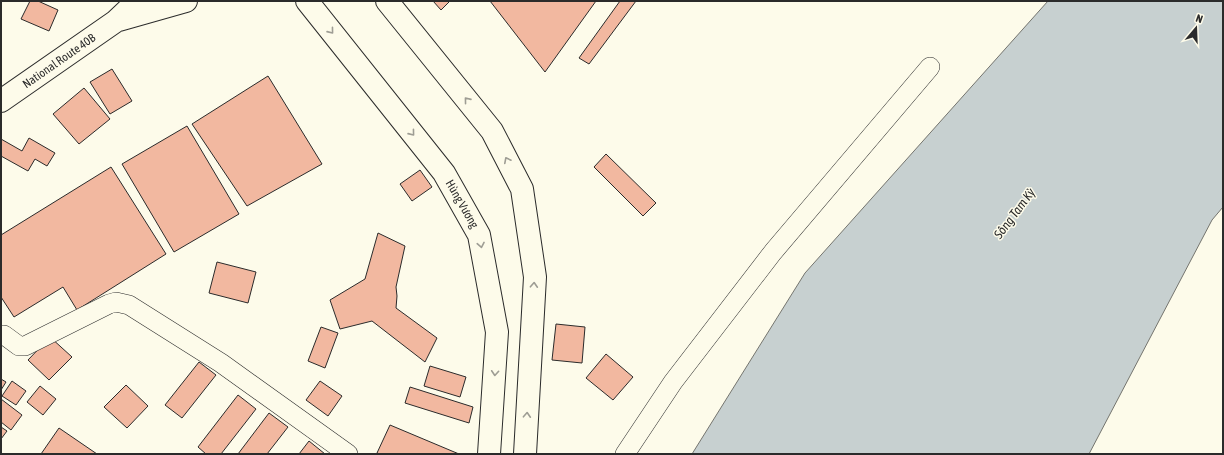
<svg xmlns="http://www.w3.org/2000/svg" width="1224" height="455" viewBox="0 0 1224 455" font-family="'Asap Condensed',sans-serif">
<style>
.water{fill:#c7d0d0;stroke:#74746e}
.building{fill:#f2b8a0;stroke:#2b2b2b}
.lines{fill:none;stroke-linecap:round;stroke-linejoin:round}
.minor-casing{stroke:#2b2b2b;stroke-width:20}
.secondary-casing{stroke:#2b2b2b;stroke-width:24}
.trunk-casing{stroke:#2b2b2b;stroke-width:24}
.minor{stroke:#fdfbea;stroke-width:19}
.secondary{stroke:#fdfbea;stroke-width:22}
.trunk{stroke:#fdfbea;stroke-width:22}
.oneway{stroke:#9e9d94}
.labels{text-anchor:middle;stroke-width:3;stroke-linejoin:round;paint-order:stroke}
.street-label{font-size:12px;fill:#2b2b2b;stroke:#fdfbea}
.water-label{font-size:13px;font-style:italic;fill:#2b2b2b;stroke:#fdfbea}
</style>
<rect width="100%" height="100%" fill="#fdfbea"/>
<path class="water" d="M1048,1h175v206l-11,13 -123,234h-397l113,-181z"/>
<path class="building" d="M30,1h8l20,9 -9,21 -28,-12z
M433,1h17l-9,9z
M490,1h106l-51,71z
M620,1h16l-47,63 -10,-6z
M112,69l20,32 -22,13 -20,-32z
M268,76l54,88 -75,42 -55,-82z
M84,88l26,31 -31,25 -26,-30z
M187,126l52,88 -65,38 -52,-88z
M29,138l26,15 -8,13 -12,-7 -7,12 -27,-15v-17l21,12z
M606,154l50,49 -13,13 -49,-49z
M111,167l55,87 -89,56 -14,-23 -49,30 -13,-20v-62z
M420,170l12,17 -20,14 -12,-17z
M378,233l27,13 -9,41 1,9 -1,12 41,30 -12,24 -53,-41 -32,8 -10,-29 35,-21z
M217,262l39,10 -8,31 -39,-10z
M556,324l29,3 -3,36 -30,-3z
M321,327l17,6 -13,35 -17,-7z
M50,337l22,20 -23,23 -21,-20z
M606,354l27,23 -20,23 -27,-22z
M199,362l17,13 -34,43 -17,-13z
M430,366l36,11 -6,20 -36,-11z
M1,379l5,3 -5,8z
M12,381l14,10 -10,14 -14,-9z
M320,381l22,15 -14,20 -22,-16z
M126,385l22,21 -21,22 -23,-21z
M40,386l16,13 -13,16 -16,-13z
M410,387l63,20 -4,16 -64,-20z
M238,395l18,14 -35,45h-15l-8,-7z
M1,399l21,16 -11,15 -10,-8z
M269,413l19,14 -21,27h-29z
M390,425l69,29h-80l-2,-1z
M1,427l6,4 -6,8z
M59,428l38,26h-56z
M309,441l16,13h-26z"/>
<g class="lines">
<defs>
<path id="minor" d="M1,335h3l15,11h6l84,-42 7,-2 13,3 92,58 127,91
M625,454l48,-72 100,-130 157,-185"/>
<path id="secondary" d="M307,1l137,172 35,62 18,97 -8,122
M387,1l105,130 30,58 13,88 -10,177"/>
<path id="trunk" d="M119,20l67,-19
M1,101l115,-80 21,-20"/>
</defs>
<use href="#minor" class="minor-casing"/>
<use href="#secondary" class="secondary-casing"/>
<use href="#trunk" class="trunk-casing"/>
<use href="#minor" class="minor"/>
<use href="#secondary" class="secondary"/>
<use href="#trunk" class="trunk"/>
</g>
<defs><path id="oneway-chevron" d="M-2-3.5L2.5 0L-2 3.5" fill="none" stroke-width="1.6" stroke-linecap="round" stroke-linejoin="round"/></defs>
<g class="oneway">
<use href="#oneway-chevron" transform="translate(331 31) rotate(51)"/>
<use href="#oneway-chevron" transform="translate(467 100) rotate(-129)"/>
<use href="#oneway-chevron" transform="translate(412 133) rotate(51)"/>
<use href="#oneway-chevron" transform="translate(507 160) rotate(-117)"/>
<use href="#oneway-chevron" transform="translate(481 245) rotate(79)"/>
<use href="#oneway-chevron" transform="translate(534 285) rotate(-87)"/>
<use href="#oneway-chevron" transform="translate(495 373) rotate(94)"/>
<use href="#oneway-chevron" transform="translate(527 415) rotate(-87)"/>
</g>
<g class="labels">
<g class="street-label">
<text transform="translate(59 61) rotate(-35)" y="4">National Route 40B</text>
<text transform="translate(462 204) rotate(60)" y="4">Hùng Vương</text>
</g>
<g class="water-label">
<text transform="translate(1014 213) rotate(-53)" y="5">Sông Tam Kỳ</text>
</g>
</g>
<rect width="1224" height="455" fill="none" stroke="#2b2b2b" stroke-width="4"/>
<g transform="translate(1196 28) rotate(19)" stroke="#fdfbea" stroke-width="3" paint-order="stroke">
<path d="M0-3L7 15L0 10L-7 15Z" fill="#2b2b2b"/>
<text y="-6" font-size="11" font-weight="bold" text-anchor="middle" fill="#2b2b2b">N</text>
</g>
</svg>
